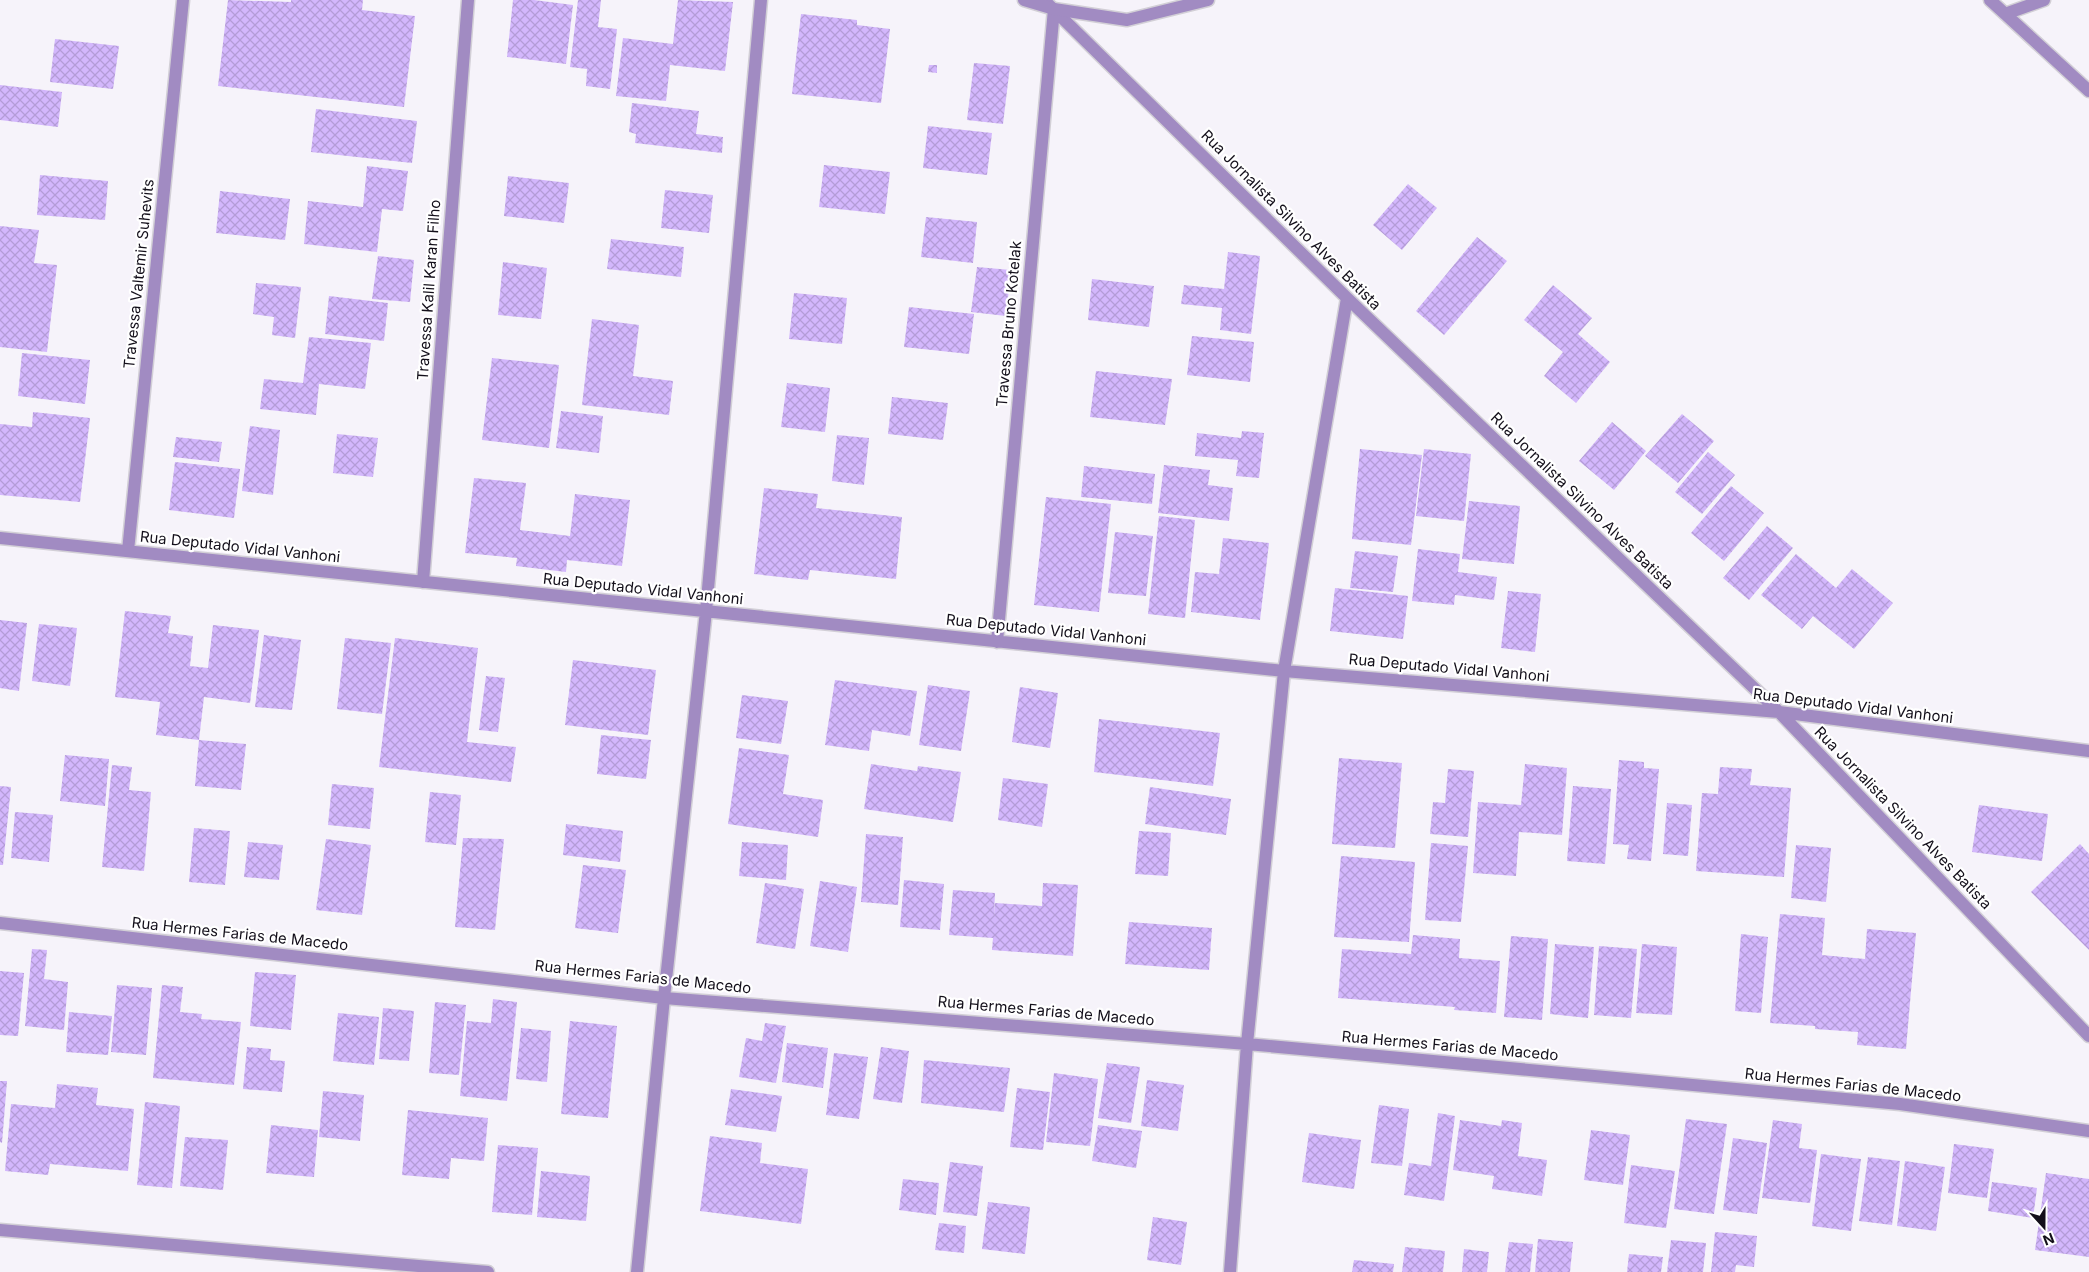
<svg xmlns="http://www.w3.org/2000/svg" width="2089" height="1272" viewBox="0 0 2089 1272" font-family="Inter,sans-serif">
<style>
.building{fill:url(#building-cross-hatch)}
.lines{fill:none;stroke-linecap:round;stroke-linejoin:round}
.minor-casing{stroke:#d2cfd6;stroke-width:15}
.tertiary-casing{stroke:#d2cfd6;stroke-width:15}
.minor{stroke:#a18bc2;stroke-width:12}
.tertiary{stroke:#a18bc2;stroke-width:12}
.labels{text-anchor:middle;stroke-width:4.5;stroke-linejoin:round;paint-order:stroke}
.street-label{font-size:15px;fill:#130f1a;stroke:#fff}
</style>
<defs>
<pattern id="building-cross-hatch" width="8" height="8" patternUnits="userSpaceOnUse" patternTransform="scale(1.25)"><rect width="8" height="8" fill="#d3b7fc"/><path d="M0 0l8 8M0 8l8-8" fill="none" stroke="#b49cd7"/></pattern>
</defs>
<rect width="100%" height="100%" fill="#f6f3fa"/>
<path class="building" d="M228,0l63,2v-2h72l-1,10 53,6 -11,91 -186,-21z
M513,0h21l39,5 -7,59 -59,-7z
M578,0h23l-3,27 19,2 -7,60 -24,-3 1,-17 -17,-2z
M678,0l55,2 -8,69 -55,-6 -4,36 -50,-5 7,-58 50,6z
M801,14l56,6v5l33,4 -9,74 -89,-9z
M55,39l64,7 -6,43 -63,-7z
M974,63l36,3 -7,58 -36,-4z
M929,65h8v8l-9,-1z
M0,85l62,7 -4,35 -58,-7z
M632,103l67,8 -3,23 27,3 -1,16 -87,-10 1,-9 -7,-2z
M316,109l101,12 -5,42 -101,-11z
M928,126l64,7 -5,42 -64,-7z
M824,165l66,7 -5,42 -66,-7z
M367,166l41,5 -5,40 -21,-2 -5,43 -73,-8 4,-43 55,6z
M40,175l68,6 -3,39 -68,-5z
M508,176l61,7 -5,40 -60,-7z
M1408,184l29,24 -35,42 -29,-25z
M665,190l48,5 -4,38 -48,-5z
M220,191l70,8 -5,41 -69,-7z
M926,217l51,5 -4,41 -52,-6z
M0,226l39,4 -5,33 23,2 -10,87 -47,-5z
M1477,237l30,24 -63,74 -28,-24z
M611,239l73,8 -3,30 -74,-8z
M1228,252l32,4 -9,78 -31,-4 2,-22 -41,-4 3,-19 40,4z
M378,256l36,4 -4,42 -38,-3z
M503,262l44,6 -6,51 -43,-4z
M977,267l34,3 -5,46 -35,-4z
M1092,279l62,7 -5,41 -61,-7z
M256,283l45,4 -6,51 -23,-3 2,-18 -21,-3z
M1553,285l39,33 -14,16 32,28 -34,41 -32,-27 19,-24 -39,-32z
M794,293l53,5 -5,46 -53,-5z
M329,296l59,7 -4,38 -59,-7z
M909,307l65,7 -5,40 -65,-7z
M592,319l47,6 -6,51 40,5 -4,34 -87,-10z
M1192,336l62,6 -4,40 -63,-7z
M309,337l62,6 -6,46 -46,-5 -3,31 -56,-6 4,-30 39,4z
M22,353l68,7 -5,44 -67,-8z
M492,358l67,7 -10,83 -67,-8z
M1096,371l76,8 -7,46 -75,-8z
M787,383l43,5 -5,44 -44,-5z
M892,397l56,6 -5,37 -55,-6z
M561,411l42,5 -4,37 -43,-5z
M33,412l57,6 -10,84 -80,-7v-71l32,3z
M1682,414l32,27 -36,42 -33,-27z
M1612,422l34,29 -32,39 -35,-29z
M250,426l30,4 -7,65 -31,-4z
M1242,431l22,2 -5,45 -23,-2 2,-16 -43,-4 2,-23 44,5z
M337,434l41,4 -5,39 -40,-4z
M837,435l32,3 -5,47 -32,-4z
M176,437l46,5 -3,20 -46,-5z
M1360,449l62,6 -11,90 -59,-6z
M1424,449l47,5 -7,67 -48,-5z
M1708,452l27,23 -33,39 -27,-22z
M175,462l65,7 -6,49 -65,-8z
M1164,465l46,5 -2,15 25,3 -4,33 -71,-8z
M1084,466l71,8 -3,30 -71,-7z
M474,478l52,5 -6,47 50,6 5,-42 55,6 -8,66 -55,-6 -1,12 -50,-6 1,-8 -52,-5z
M1731,486l33,27 -40,48 -33,-28z
M764,488l54,6 -2,14 86,9 -6,62 -86,-9 -2,10 -54,-6z
M1046,497l65,7 -12,108 -65,-7z
M1469,501l51,5 -6,58 -52,-5z
M1159,516l36,4 -10,98 -37,-4z
M1767,526l26,22 -44,52 -26,-22z
M1115,532l38,4 -7,60 -38,-3z
M1223,538l46,5 -9,77 -69,-8 4,-40 24,2z
M1418,549l42,5 -2,18 39,5 -3,23 -39,-5 -1,10 -42,-4z
M1355,551l43,5 -5,36 -43,-4z
M1796,554l40,34 16,-19 41,34 -39,46 -41,-33 -11,13 -41,-34z
M1335,588l73,8 -5,43 -73,-8z
M1508,591l33,3 -6,58 -34,-4z
M125,611l46,5 -3,17 25,3 -3,30 18,2 5,-43 46,5 -9,73 -46,-6 -5,43 -43,-5 4,-33 -45,-5z
M0,620l27,3 -8,68 -19,-3z
M39,624l38,4 -7,58 -38,-5z
M264,635l37,5 -9,70 -37,-3z
M345,638l46,5 -9,71 -45,-5z
M395,638l83,10 -11,94 49,5 -5,35 -132,-15z
M573,660l83,10 -8,65 -83,-10z
M486,676l19,2 -7,54 -19,-2z
M835,680l82,11 -7,45 -38,-6 -3,21 -44,-6z
M928,685l42,6 -9,60 -42,-6z
M1020,687l38,6 -8,55 -38,-6z
M742,695l46,6 -7,43 -45,-6z
M1099,719l121,14 -7,53 -119,-14z
M601,735l50,5 -5,39 -49,-5z
M199,740l47,4 -5,46 -46,-4z
M739,748l50,7 -6,39 40,6 -5,37 -90,-13z
M65,755l44,4 -4,47 -45,-5z
M1339,758l63,5 -7,85 -63,-4z
M1619,760l25,2v6l15,1 -8,92 -24,-2 2,-14 -16,-1z
M871,764l46,7 1,-5 43,6 -8,50 -89,-13z
M1525,764l42,4 -5,67 -43,-3 -3,44 -43,-3 5,-71 43,3z
M112,765l20,2 -3,23 22,2 -7,79 -42,-4z
M1720,767l32,2 -2,16 41,3 -7,89 -88,-6 6,-78 16,1z
M1448,769l26,2 -6,66 -38,-3 3,-32 12,1z
M1003,778l45,6 -6,43 -44,-7z
M332,784l42,4 -4,41 -42,-4z
M0,786l11,1 -8,78h-3z
M1573,786l38,3 -6,75 -38,-3z
M1150,787l81,12 -5,36 -81,-11z
M430,792l31,3 -5,50 -31,-3z
M1667,803l25,2 -4,51 -25,-2z
M1979,805l69,9 -6,47 -70,-9z
M15,812l38,3 -4,47 -38,-4z
M566,824l57,7 -3,31 -57,-7z
M194,828l36,3 -5,54 -36,-3z
M1139,831l32,2 -3,43 -33,-2z
M866,834l37,3 -5,68 -37,-3z
M463,838l41,1 -9,91 -40,-3z
M326,839l45,6 -9,70 -46,-5z
M248,842l35,3 -4,35 -35,-3z
M742,842l46,3 -2,35 -47,-4z
M1431,843l37,3 -7,76 -36,-2z
M2080,844l9,10v96l-58,-58z
M1796,845l35,3 -5,54 -35,-4z
M1341,856l74,6 -6,80 -75,-5z
M583,865l43,5 -8,63 -43,-5z
M904,880l40,4 -4,46 -40,-3z
M820,881l37,6 -9,65 -38,-6z
M765,883l39,6 -9,60 -39,-6z
M1043,883l35,2 -5,71 -81,-6 1,-12 -44,-3 4,-45 42,3 -1,23 1,-13 47,3z
M1780,914l45,4 -3,37 43,4 2,-30 49,4 -10,116 -49,-4 1,-13 -43,-3v-3l-45,-3z
M1129,922l83,6 -3,42 -84,-6z
M1741,934l27,3 -7,76 -26,-2z
M1413,935l47,4 -1,19 41,3 -4,52 -42,-3 1,-3 -117,-9 4,-49 69,5z
M1511,936l37,3 -6,81 -38,-3z
M1555,944l39,3 -6,71 -38,-4z
M1642,944l35,3 -5,68 -36,-2z
M1599,946l38,3 -6,69 -37,-3z
M32,949l15,1 -3,29 24,3 -4,48 -39,-4z
M0,971l24,2 -6,63 -18,-1z
M255,972l41,3 -5,55 -41,-4z
M117,985l35,3 -6,67 -35,-3z
M162,985l21,2 -3,25 22,2 -1,5 40,3 -7,63 -81,-7z
M493,999l24,3 -10,99 -47,-5 7,-75 24,2z
M435,1002l31,3 -7,70 -30,-2z
M383,1008l31,3 -5,50 -30,-2z
M69,1012l43,4 -4,39 -42,-3z
M338,1013l41,4 -5,48 -41,-4z
M570,1021l47,5 -9,92 -47,-4z
M765,1023l21,3 -10,57 -37,-6 7,-39 16,3z
M521,1028l30,3 -4,51 -31,-3z
M787,1043l41,5 -5,40 -41,-6z
M247,1047l24,2 -1,11 15,1 -3,31 -39,-3z
M881,1047l28,4 -7,52 -29,-4z
M834,1053l34,4 -9,62 -33,-4z
M924,1060l86,8 -6,44 -83,-9z
M1107,1063l33,4 -9,56 -33,-5z
M1054,1073l44,6 -8,67 -44,-4z
M1147,1080l37,5 -6,46 -37,-5z
M0,1081h7l-5,62 -2,-1z
M57,1084l41,4 -2,17 38,4 -6,62 -78,-7 -2,11 -43,-4 6,-67 44,4z
M1017,1088l33,4 -7,58 -33,-3z
M731,1089l51,7 -6,36 -51,-7z
M323,1091l41,4 -4,46 -41,-4z
M145,1102l35,4 -8,82 -35,-3z
M1379,1105l30,4 -7,57 -31,-3z
M408,1110l80,8 -4,43 -33,-3 -2,21 -47,-4z
M1438,1113l17,3 -11,85 -40,-6 5,-32 22,3z
M1686,1119l41,5 -13,90 -40,-5z
M1460,1120l41,6 1,-6 20,3 -4,33 29,4 -5,36 -50,-7 2,-13 -41,-6z
M1773,1120l29,4 -3,24 18,2 -7,53 -48,-5z
M271,1125l47,5 -4,47 -48,-4z
M1098,1125l44,6 -6,37 -44,-7z
M1591,1130l39,5 -7,50 -39,-5z
M1309,1133l52,7 -7,49 -52,-7z
M710,1136l52,7 -2,20 48,6 -7,55 -101,-13z
M185,1137l43,3 -5,50 -43,-4z
M1733,1138l34,5 -10,71 -34,-4z
M1954,1144l40,5 -7,49 -39,-5z
M498,1145l40,3 -6,67 -40,-3z
M1821,1154l40,5 -10,72 -39,-5z
M1868,1157l32,4 -8,64 -33,-4z
M1905,1161l40,6 -9,64 -39,-5z
M950,1162l33,4 -6,50 -34,-4z
M1631,1165l44,6 -9,57 -42,-5z
M541,1171l49,5 -4,45 -49,-4z
M2046,1173l43,6v78l-54,-7z
M903,1179l36,4 -3,32 -37,-5z
M1992,1182l45,6 -4,30 -45,-7z
M988,1202l42,5 -5,47 -43,-5z
M1153,1217l34,5 -6,43 -34,-5z
M939,1223l27,3 -2,27 -29,-3z
M1715,1232l42,4 -3,31 -18,-2 -1,7h-24z
M1538,1239l35,3 -3,30h-35z
M1671,1240l35,3 -3,29h-36z
M1509,1242l24,2 -3,28h-25z
M1405,1247l40,4 -2,21h-41z
M1464,1249l25,3 -2,20h-25z
M1629,1254l34,3 -2,15h-34z
M1354,1260l40,4 -1,8h-41z"/>
<g class="lines">
<defs>
<path id="minor" d="M1990,0l99,91
M1049,5l298,293 432,414 310,324
M2005,14l39,-14
M0,538l1284,133 495,41 310,39
M128,551l55,-551
M423,582l45,-582
M997,642l57,-633
M0,923l664,75 583,46 653,60 189,27
M0,1230l488,42
M637,1272l27,-274 42,-387 55,-611
M1230,1272l17,-228 37,-373 63,-373"/>
<path id="tertiary" d="M1024,0l30,9 73,11 81,-20"/>
</defs>
<use href="#minor" class="minor-casing"/>
<use href="#tertiary" class="tertiary-casing"/>
<use href="#minor" class="minor"/>
<use href="#tertiary" class="tertiary"/>
</g>
<g class="labels">
<g class="street-label">
<text transform="translate(1291 220) rotate(45)" y="5">Rua Jornalista Silvino Alves Batista</text>
<text transform="translate(139 274) rotate(-84)" y="5">Travessa Valtemir Suhevits</text>
<text transform="translate(429 290) rotate(-86)" y="5">Travessa Kalil Karan Filho</text>
<text transform="translate(1009 324) rotate(-85)" y="5">Travessa Bruno Kotelak</text>
<text transform="translate(1582 501) rotate(44)" y="5">Rua Jornalista Silvino Alves Batista</text>
<text transform="translate(240 547) rotate(6)" y="5">Rua Deputado Vidal Vanhoni</text>
<text transform="translate(643 589) rotate(6)" y="5">Rua Deputado Vidal Vanhoni</text>
<text transform="translate(1046 630) rotate(6)" y="5">Rua Deputado Vidal Vanhoni</text>
<text transform="translate(1449 668) rotate(5)" y="5">Rua Deputado Vidal Vanhoni</text>
<text transform="translate(1853 706) rotate(7)" y="5">Rua Deputado Vidal Vanhoni</text>
<text transform="translate(1903 818) rotate(46)" y="5">Rua Jornalista Silvino Alves Batista</text>
<text transform="translate(240 934) rotate(6)" y="5">Rua Hermes Farias de Macedo</text>
<text transform="translate(643 977) rotate(6)" y="5">Rua Hermes Farias de Macedo</text>
<text transform="translate(1046 1011) rotate(5)" y="5">Rua Hermes Farias de Macedo</text>
<text transform="translate(1450 1046) rotate(5)" y="5">Rua Hermes Farias de Macedo</text>
<text transform="translate(1853 1085) rotate(6)" y="5">Rua Hermes Farias de Macedo</text>
</g>
</g>
<g transform="translate(2044 1227) rotate(159)" stroke="#ffffff" stroke-width="4" paint-order="stroke">
<path d="M0-4L9 19L0 12L-9 19Z" fill="#130f1a"/>
<text y="-8" font-size="14" font-weight="bold" text-anchor="middle" fill="#130f1a">N</text>
</g>
</svg>
